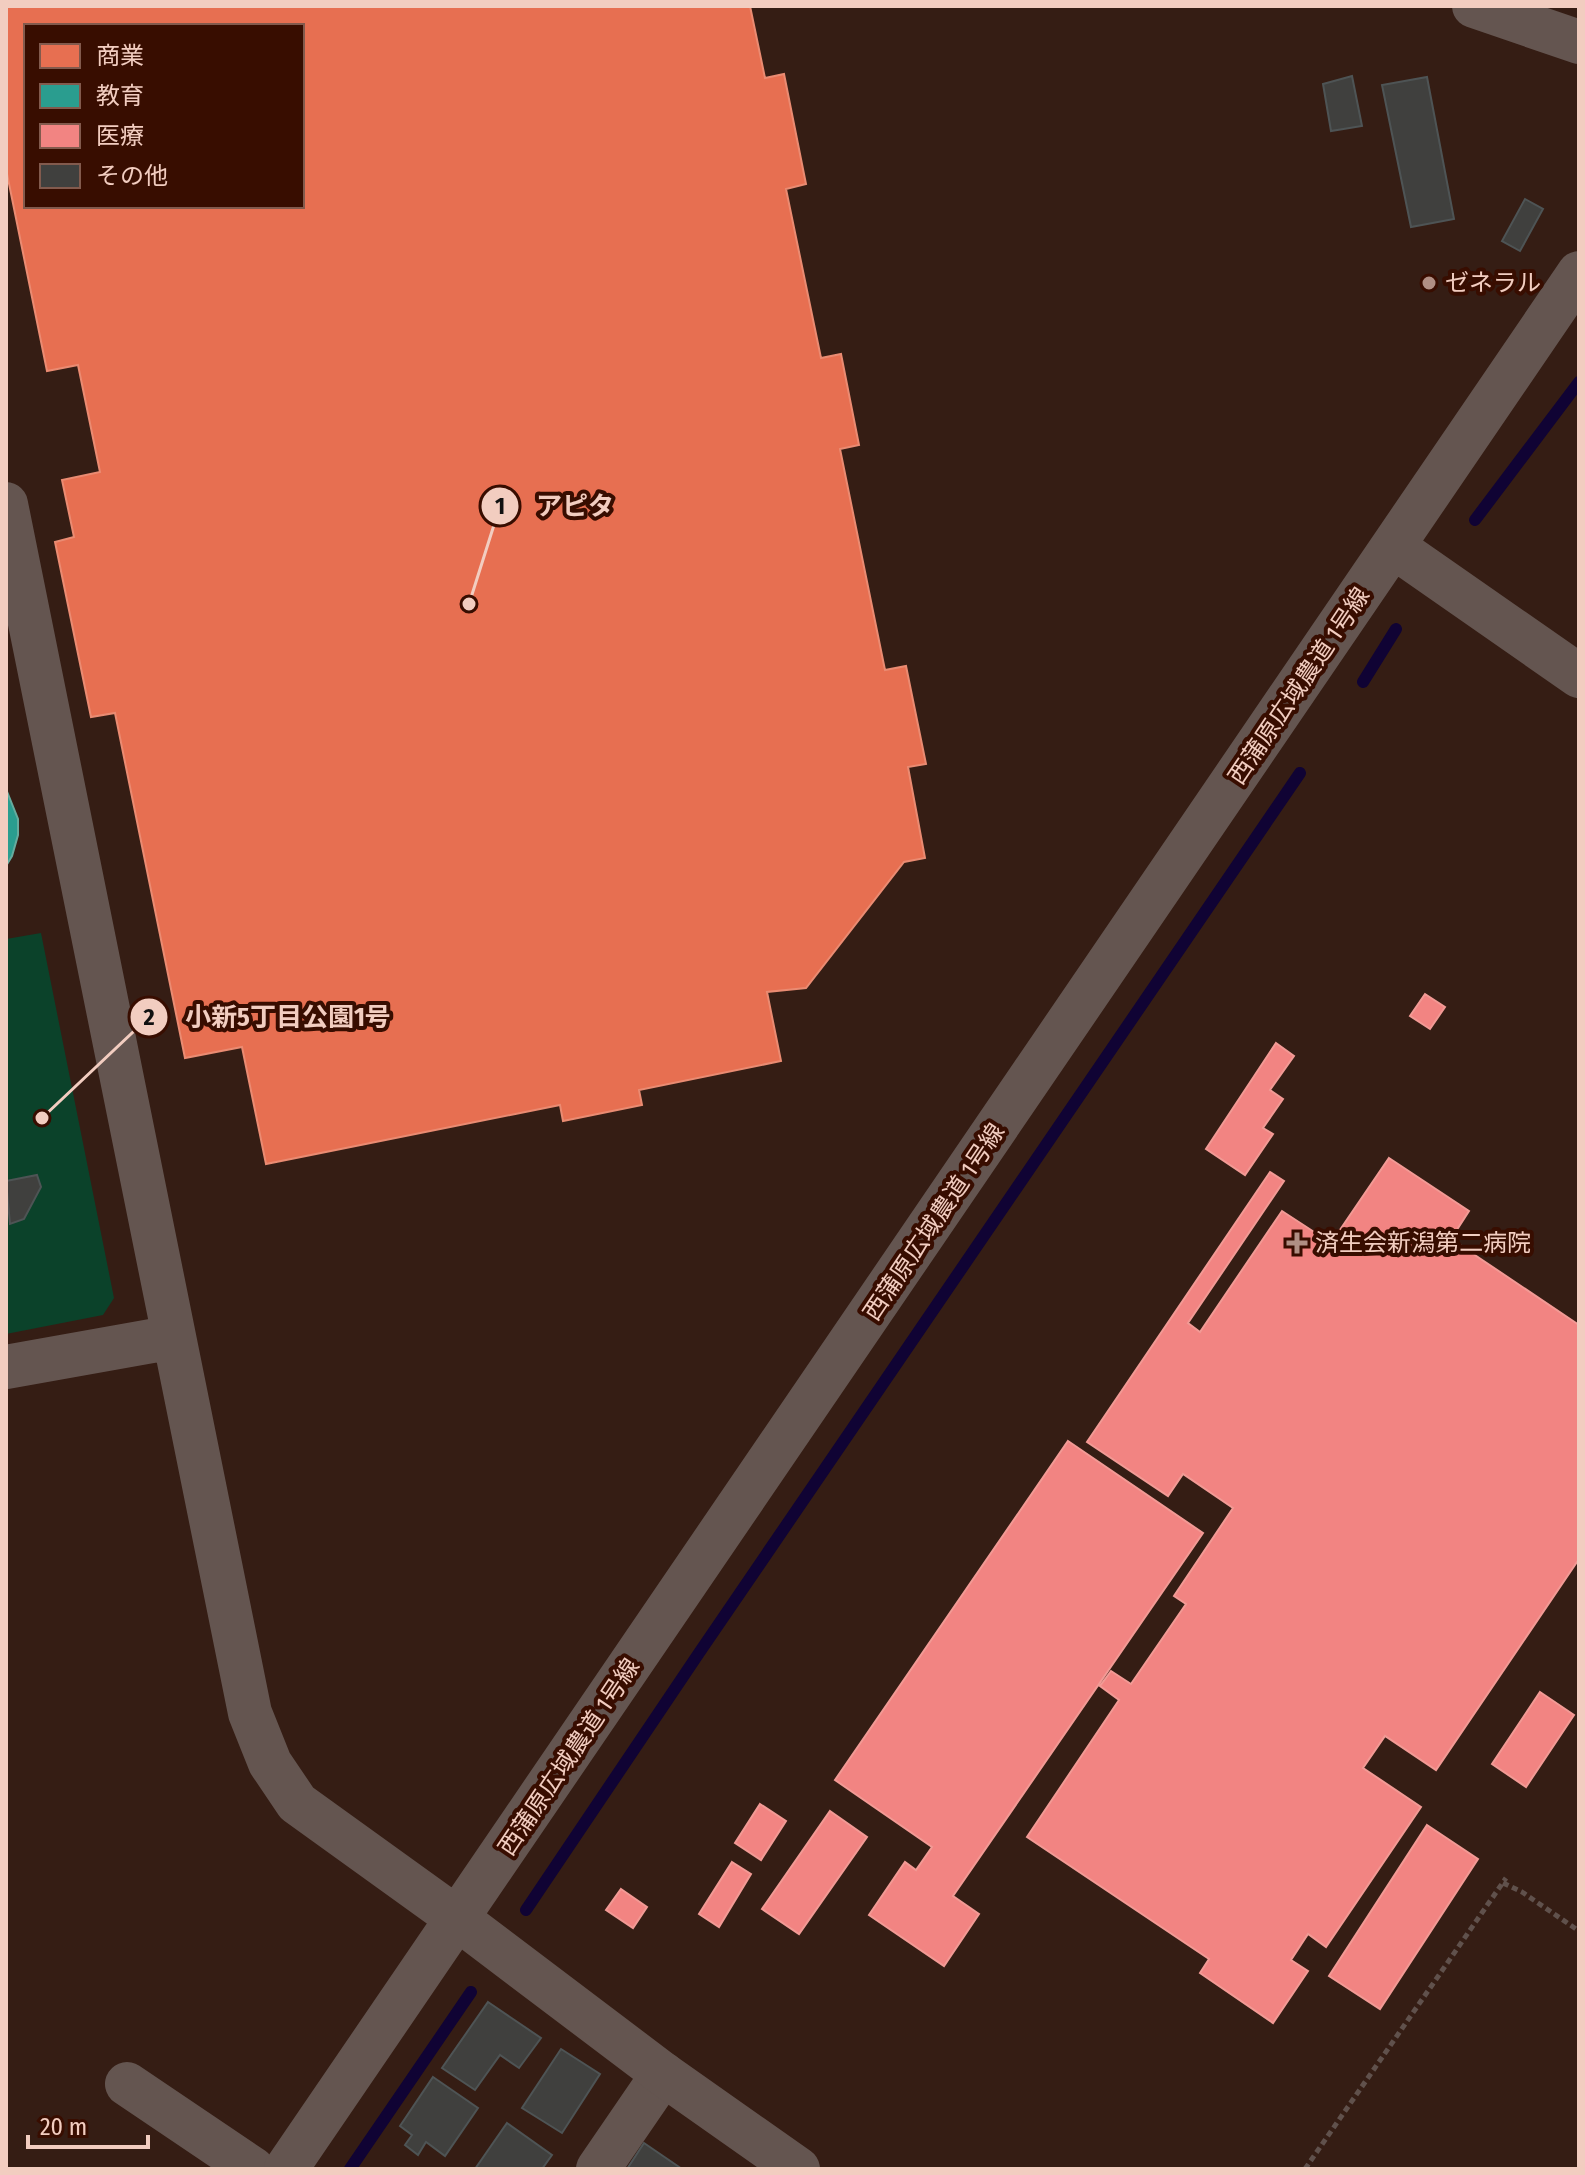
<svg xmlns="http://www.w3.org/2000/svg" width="1585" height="2175" viewBox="0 0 1585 2175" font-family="'Fira Sans Condensed','Noto Sans JP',sans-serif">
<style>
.green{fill:#0b422a}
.shops{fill:#e76f51;stroke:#ea8b72;stroke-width:2;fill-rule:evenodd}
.schools{fill:#2a9d8f;stroke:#66ab9e;stroke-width:2}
.health{fill:#f28482;stroke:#f29a95;stroke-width:2}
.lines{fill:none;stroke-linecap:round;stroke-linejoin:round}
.stream{stroke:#100334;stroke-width:12}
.building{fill:#40403e;stroke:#4e5455;stroke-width:2}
.path{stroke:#60514c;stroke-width:5;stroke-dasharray:6 4;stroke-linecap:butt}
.minor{stroke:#645550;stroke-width:44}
.tertiary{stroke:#645550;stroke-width:44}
.poi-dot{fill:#b08f84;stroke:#380d00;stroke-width:3}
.labels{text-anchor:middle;stroke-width:8;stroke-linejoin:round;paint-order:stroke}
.poi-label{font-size:24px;fill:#f2cdc0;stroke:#380d00;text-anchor:start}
.street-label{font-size:24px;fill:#f2cdc0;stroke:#380d00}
.leader{fill:none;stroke:#f2cdc0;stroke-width:3}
.callout-dot{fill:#f2cdc0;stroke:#380d00;stroke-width:3}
.mark-label{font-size:24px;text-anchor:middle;font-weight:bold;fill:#111}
.callout-label{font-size:26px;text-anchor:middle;font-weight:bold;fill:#f2cdc0;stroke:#380d00;stroke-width:8;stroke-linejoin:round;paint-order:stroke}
</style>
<rect width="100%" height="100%" fill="#351d14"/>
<path class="green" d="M41,933l73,365 -11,17 -97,19v-395z"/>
<path class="shops" d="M6,6h744l15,72 19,-4 22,110 -20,5 35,169 20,-4 18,91 -19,4 45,221 21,-4 20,98 -18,3 17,91 -21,4 -98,126 -39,4 14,69 -142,29 3,15 -79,16 -3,-16 -294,59 -24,-117 -57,11 -70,-345 -24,4 -36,-175 19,-5 -12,-57 38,-8 -22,-107 -31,6 -41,-202zM26,26h276v180h-276z"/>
<path class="schools" d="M6,789l12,30v16l-6,21 -6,10z"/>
<path class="health" d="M1425,994l20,13 -15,22 -20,-13z
M1276,1043l18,13 -24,34 13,9 -20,29 10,6 -28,41 -39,-26z
M1389,1158l80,53 -18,28 128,86v234l-143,211 -51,-34 -22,32 58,39 -95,140 -18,-13 -17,26 17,11 -35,52 -73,-50 9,-14 -182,-122 92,-137 -19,-14 11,-15 20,13 55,-80 -12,-8 59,-88 -50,-34 -15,22 -81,-54 183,-270 14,9 -96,142 12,9 82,-121 49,32z
M1068,1441l135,92 -250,363 26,18 -35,52 -75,-51 36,-53 11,8 16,-23 -97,-67z
M1540,1692l34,23 -48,72 -34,-23z
M760,1804l26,17 -25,39 -26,-17z
M830,1811l37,26 -68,97 -37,-25z
M1427,1825l51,34 -98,150 -51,-33z
M732,1862l19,12 -32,53 -20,-13z
M621,1889l26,18 -14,21 -27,-18z"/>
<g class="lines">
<path class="stream" d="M1475,520l104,-138
M1363,682l33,-53
M526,1910l173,-257 601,-880
M350,2169l121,-177"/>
</g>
<path class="building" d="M1352,76l10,50 -31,5 -8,-47z
M1427,77l27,142 -43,8 -29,-142z
M1525,199l18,10 -23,42 -18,-10z
M37,1175l4,12 -17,32 -14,5 -4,-43z
M488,2002l53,36 -22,30 -19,-13 -25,35 -33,-22z
M561,2049l39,25 -38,59 -40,-25z
M433,2077l45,31 -33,48 -19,-14 -8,13 -13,-10 7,-10 -12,-9z
M507,2123l45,32 -10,14h-67z
M644,2143l38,26h-55z"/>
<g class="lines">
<path class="path" d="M1503,1883l19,9 57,39
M1305,2169l201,-291"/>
<path class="minor" d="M127,2084l126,85
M598,2169l65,-95"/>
<path class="tertiary" d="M1474,6l105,36
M6,504l244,1209 20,50 27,40 161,116 205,155 135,95
M1394,547l185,129
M6,1367l168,-30
M286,2169l1293,-1896"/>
</g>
<g class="poi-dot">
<circle cx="1429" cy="283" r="8"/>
<path d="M1293 1231h8v8h8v8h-8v8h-8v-8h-8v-8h8z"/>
</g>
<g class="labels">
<g class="poi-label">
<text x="1445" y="291">ゼネラル</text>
<text x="1315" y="1251">済生会新潟第二病院</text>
</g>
<g class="street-label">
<text transform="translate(1299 686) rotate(-56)" y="8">西蒲原広域農道 1号線</text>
<text transform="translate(934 1222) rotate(-56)" y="8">西蒲原広域農道 1号線</text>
<text transform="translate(569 1757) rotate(-56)" y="8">西蒲原広域農道 1号線</text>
</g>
</g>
<path class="leader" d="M469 604L500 506M42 1118L149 1017"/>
<g class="callout-dot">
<circle cx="469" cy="604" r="8"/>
<circle cx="42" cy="1118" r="8"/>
<circle cx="500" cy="506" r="20"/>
<circle cx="149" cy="1017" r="20"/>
</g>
<g class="mark-label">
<text x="500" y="514">1</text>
<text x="149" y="1025">2</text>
</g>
<g class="callout-label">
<text x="575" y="515">アピタ</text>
<text x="288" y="1026">小新5丁目公園1号</text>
</g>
<rect width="1585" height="2175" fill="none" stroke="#f2cdc0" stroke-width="16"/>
<rect x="24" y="24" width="280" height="184" fill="#380d00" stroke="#825a4d" stroke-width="2"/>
<rect x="40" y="44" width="40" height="24" fill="#e76f51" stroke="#825a4d" stroke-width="2"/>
<text x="96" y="64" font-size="24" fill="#f2cdc0">商業</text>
<rect x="40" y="84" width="40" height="24" fill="#2a9d8f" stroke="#825a4d" stroke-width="2"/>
<text x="96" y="104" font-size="24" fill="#f2cdc0">教育</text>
<rect x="40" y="124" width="40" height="24" fill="#f28482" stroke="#825a4d" stroke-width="2"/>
<text x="96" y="144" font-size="24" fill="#f2cdc0">医療</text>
<rect x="40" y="164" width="40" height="24" fill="#40403e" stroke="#825a4d" stroke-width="2"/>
<text x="96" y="184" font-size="24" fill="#f2cdc0">その他</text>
<path d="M28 2135v12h120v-12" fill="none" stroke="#f2cdc0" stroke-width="4"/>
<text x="40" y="2135" font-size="24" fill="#f2cdc0" stroke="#380d00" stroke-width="6" paint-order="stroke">20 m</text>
</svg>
